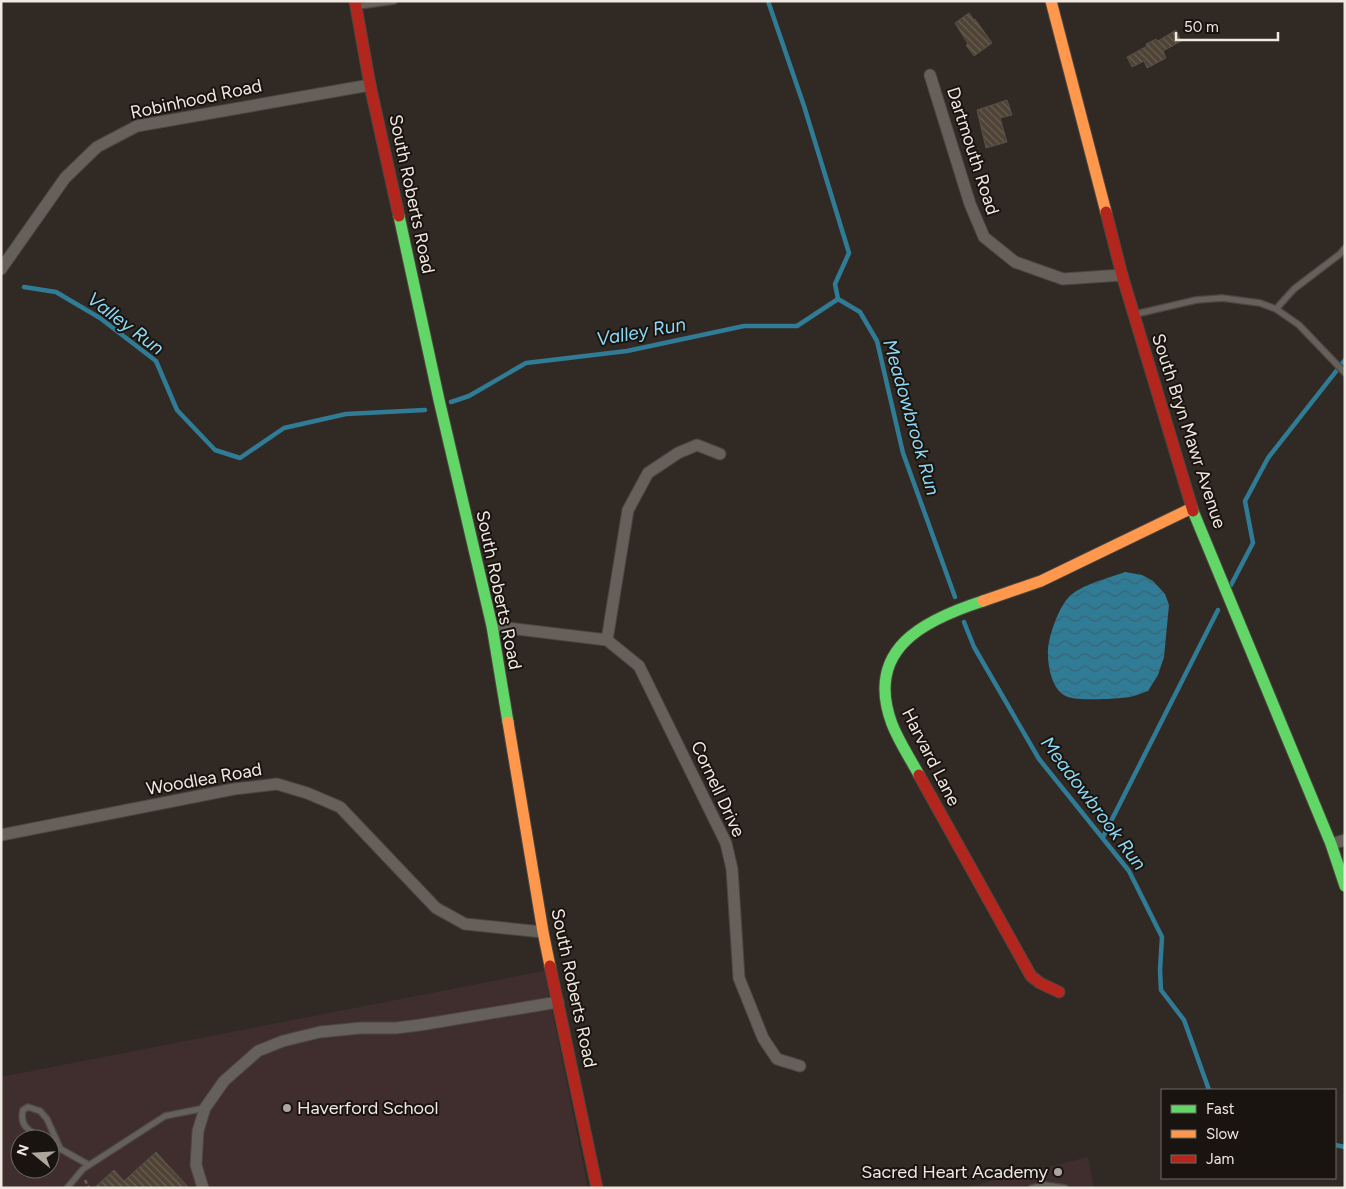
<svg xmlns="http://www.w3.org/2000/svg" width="1346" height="1189" viewBox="0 0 1346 1189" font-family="Figtree,sans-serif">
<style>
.education{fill:#402d2d;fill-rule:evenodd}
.water{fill:url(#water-waves)}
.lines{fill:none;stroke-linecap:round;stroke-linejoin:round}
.stream{stroke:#307c96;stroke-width:4.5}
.building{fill:url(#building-back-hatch);stroke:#56504b}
.lane-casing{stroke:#4b4641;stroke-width:8}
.street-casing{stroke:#4b4641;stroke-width:13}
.fast-casing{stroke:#4b4641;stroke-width:13}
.slow-casing{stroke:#4b4641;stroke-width:13}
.jam-casing{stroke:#4b4641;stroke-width:13}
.path{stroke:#66605b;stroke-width:2.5;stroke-dasharray:4 2.5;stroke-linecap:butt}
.lane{stroke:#65605a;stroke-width:5.5}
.street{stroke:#65605a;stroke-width:11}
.fast{stroke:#63d668;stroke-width:11}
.slow{stroke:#ff974d;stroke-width:11}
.jam{stroke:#b3261e;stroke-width:11}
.poi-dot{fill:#ada69f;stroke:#19140f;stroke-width:2}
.labels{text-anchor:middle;stroke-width:4;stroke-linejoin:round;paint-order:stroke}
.street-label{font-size:18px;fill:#f0e8e1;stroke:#19140f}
.poi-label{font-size:18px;fill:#f0e8e1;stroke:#19140f;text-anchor:start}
.water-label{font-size:19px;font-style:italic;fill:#8cd9f6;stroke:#19140f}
</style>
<defs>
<pattern id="water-waves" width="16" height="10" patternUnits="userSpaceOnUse" patternTransform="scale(1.25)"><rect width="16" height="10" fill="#307c96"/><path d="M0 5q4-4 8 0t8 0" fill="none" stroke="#3b6471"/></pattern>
<pattern id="building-back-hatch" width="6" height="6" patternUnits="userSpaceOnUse" patternTransform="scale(1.25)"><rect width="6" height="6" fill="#4f4336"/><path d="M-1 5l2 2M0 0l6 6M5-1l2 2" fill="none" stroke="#695e53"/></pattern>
</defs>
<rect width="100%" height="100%" fill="#312a24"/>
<path class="education" d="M544,971l44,217h-587v-111zM20,1139h30v30h-30z
M1088,1157l6,31h-130z"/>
<path class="water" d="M1125,572l17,3 11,6 12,13 4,11 -5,52 -6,18 -10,16c-6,2 -13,5 -19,6 -12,2 -50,4 -61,0 -15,-5 -20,-28 -20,-43 -1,-14 10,-46 21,-57 11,-12 40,-19 56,-25z"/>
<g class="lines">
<path class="stream" d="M768,1l36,105 45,147 -14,31 3,15 22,13 17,29 26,112 52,144
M24,287l32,5 44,26 56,43 21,49 38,40 25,8 44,-30 62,-14 79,-4
M451,402l18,-6 57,-33 101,-12 117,-25h53l41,-27
M1231,585l22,-42 -8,-42 23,-43 77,-98
M964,622l10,25 65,112 90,112 33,66 -2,33 1,20 23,30 25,70
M1103,837l115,-227
M1335,1145l10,2"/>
</g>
<path class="building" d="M969,13l5,7 1,-1 17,24 -18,13 -8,-11 2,-1 -13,-21z
M1176,30l5,11 -18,10 3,7 -19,10 -3,-7 -12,6 -5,-10 20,-11 -1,-2 10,-5 2,2z
M1007,100l5,15 -12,3 7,24 -21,6 -9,-38z
M156,1152l33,36h-95l20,-18 10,11z"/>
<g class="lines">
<defs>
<path id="lane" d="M358,6l36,-5
M1276,309l18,-20 46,-35 5,-6
M1136,314l60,-14 26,-2 38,5 16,6 23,16 46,48
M43,1139c-13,-8 -24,-12 -20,-29l5,-3 12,4 7,8 13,29
M50,1143l39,22
M67,1188l16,-19 82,-53 40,-8
M1032,1188l13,-3 20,3"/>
<path id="street" d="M930,75l40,129 14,33 31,25 48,17 59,-4
M1,269l64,-91 32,-31 40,-21 233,-41
M492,626l115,14 32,26 87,177 6,26 7,109 24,60 14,21 23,7
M607,640l21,-130 20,-37 30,-20 19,-8 23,9
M1,835l233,-46 43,-5 30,9 33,14 96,101 29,16 78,8
M1331,844l14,-4
M203,1188l-7,-23 2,-34 7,-23 19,-27 34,-30 25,-10 37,-9 41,-4h35l24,-3 138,-23"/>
<path id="fast" d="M399,216l40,184 53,226 16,96
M1193,511l138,333 14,42
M919,775c-9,-17 -20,-33 -27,-51 -28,-75 32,-104 91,-123"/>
<path id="slow" d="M1051,1l55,211
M983,601l58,-20 151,-73
M508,722l35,210 7,34"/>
<path id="jam" d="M355,1l15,84 29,131
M1106,212l16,63 71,236
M919,775l112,201 9,7 19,9
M550,966l47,222"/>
</defs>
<use href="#lane" class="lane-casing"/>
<use href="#street" class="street-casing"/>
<use href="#fast" class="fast-casing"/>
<use href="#slow" class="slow-casing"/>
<use href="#jam" class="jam-casing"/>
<path class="path" d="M85,1180l4,8"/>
<use href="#lane" class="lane"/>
<use href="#street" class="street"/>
<use href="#fast" class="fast"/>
<use href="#slow" class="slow"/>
<use href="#jam" class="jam"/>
</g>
<g class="poi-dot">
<circle cx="287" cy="1108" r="5"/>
<circle cx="1058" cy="1172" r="5"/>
</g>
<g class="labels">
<g class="street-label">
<text transform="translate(196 99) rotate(-12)" y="6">Robinhood Road</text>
<text transform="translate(973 151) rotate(72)" y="6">Dartmouth Road</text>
<text transform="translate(412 194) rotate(78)" y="6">South Roberts Road</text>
<text transform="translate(1189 431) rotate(72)" y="6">South Bryn Mawr Avenue</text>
<text transform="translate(499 590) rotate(78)" y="6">South Roberts Road</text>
<text transform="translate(931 757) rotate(63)" y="6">Harvard Lane</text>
<text transform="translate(204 779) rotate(-10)" y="6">Woodlea Road</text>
<text transform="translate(718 789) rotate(65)" y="6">Cornell Drive</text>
<text transform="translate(574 988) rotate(78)" y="6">South Roberts Road</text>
</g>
<g class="poi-label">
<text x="297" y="1114">Haverford School</text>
<text x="1048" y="1178" text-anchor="end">Sacred Heart Academy</text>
</g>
<g class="water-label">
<text transform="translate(126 323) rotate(37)" y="7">Valley Run</text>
<text transform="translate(641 331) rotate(-10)" y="7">Valley Run</text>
<text transform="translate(912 417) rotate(74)" y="7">Meadowbrook Run</text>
<text transform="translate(1094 803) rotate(53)" y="7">Meadowbrook Run</text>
</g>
</g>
<rect width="1346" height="1189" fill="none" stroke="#f0e8e1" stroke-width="5"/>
<rect x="1161" y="1089" width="175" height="90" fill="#19140f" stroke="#6f6963"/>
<rect x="1171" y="1105" width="25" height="8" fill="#63d668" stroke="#6f6963"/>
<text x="1206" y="1114" font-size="15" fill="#f0e8e1">Fast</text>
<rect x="1171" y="1130" width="25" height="8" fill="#ff974d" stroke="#6f6963"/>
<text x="1206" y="1139" font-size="15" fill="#f0e8e1">Slow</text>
<rect x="1171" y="1155" width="25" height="8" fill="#b3261e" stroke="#6f6963"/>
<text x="1206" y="1164" font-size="15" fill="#f0e8e1">Jam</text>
<g transform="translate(35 1154) rotate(288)"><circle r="24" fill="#19140f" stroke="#6f6963"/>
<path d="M0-4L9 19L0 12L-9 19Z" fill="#ada69f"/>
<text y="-8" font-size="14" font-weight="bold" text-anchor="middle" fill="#f0e8e1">N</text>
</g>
<path d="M1176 32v8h102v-8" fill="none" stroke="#f0e8e1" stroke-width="2.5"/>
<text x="1184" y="32" font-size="15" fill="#f0e8e1" stroke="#19140f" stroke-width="4" paint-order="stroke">50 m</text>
</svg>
